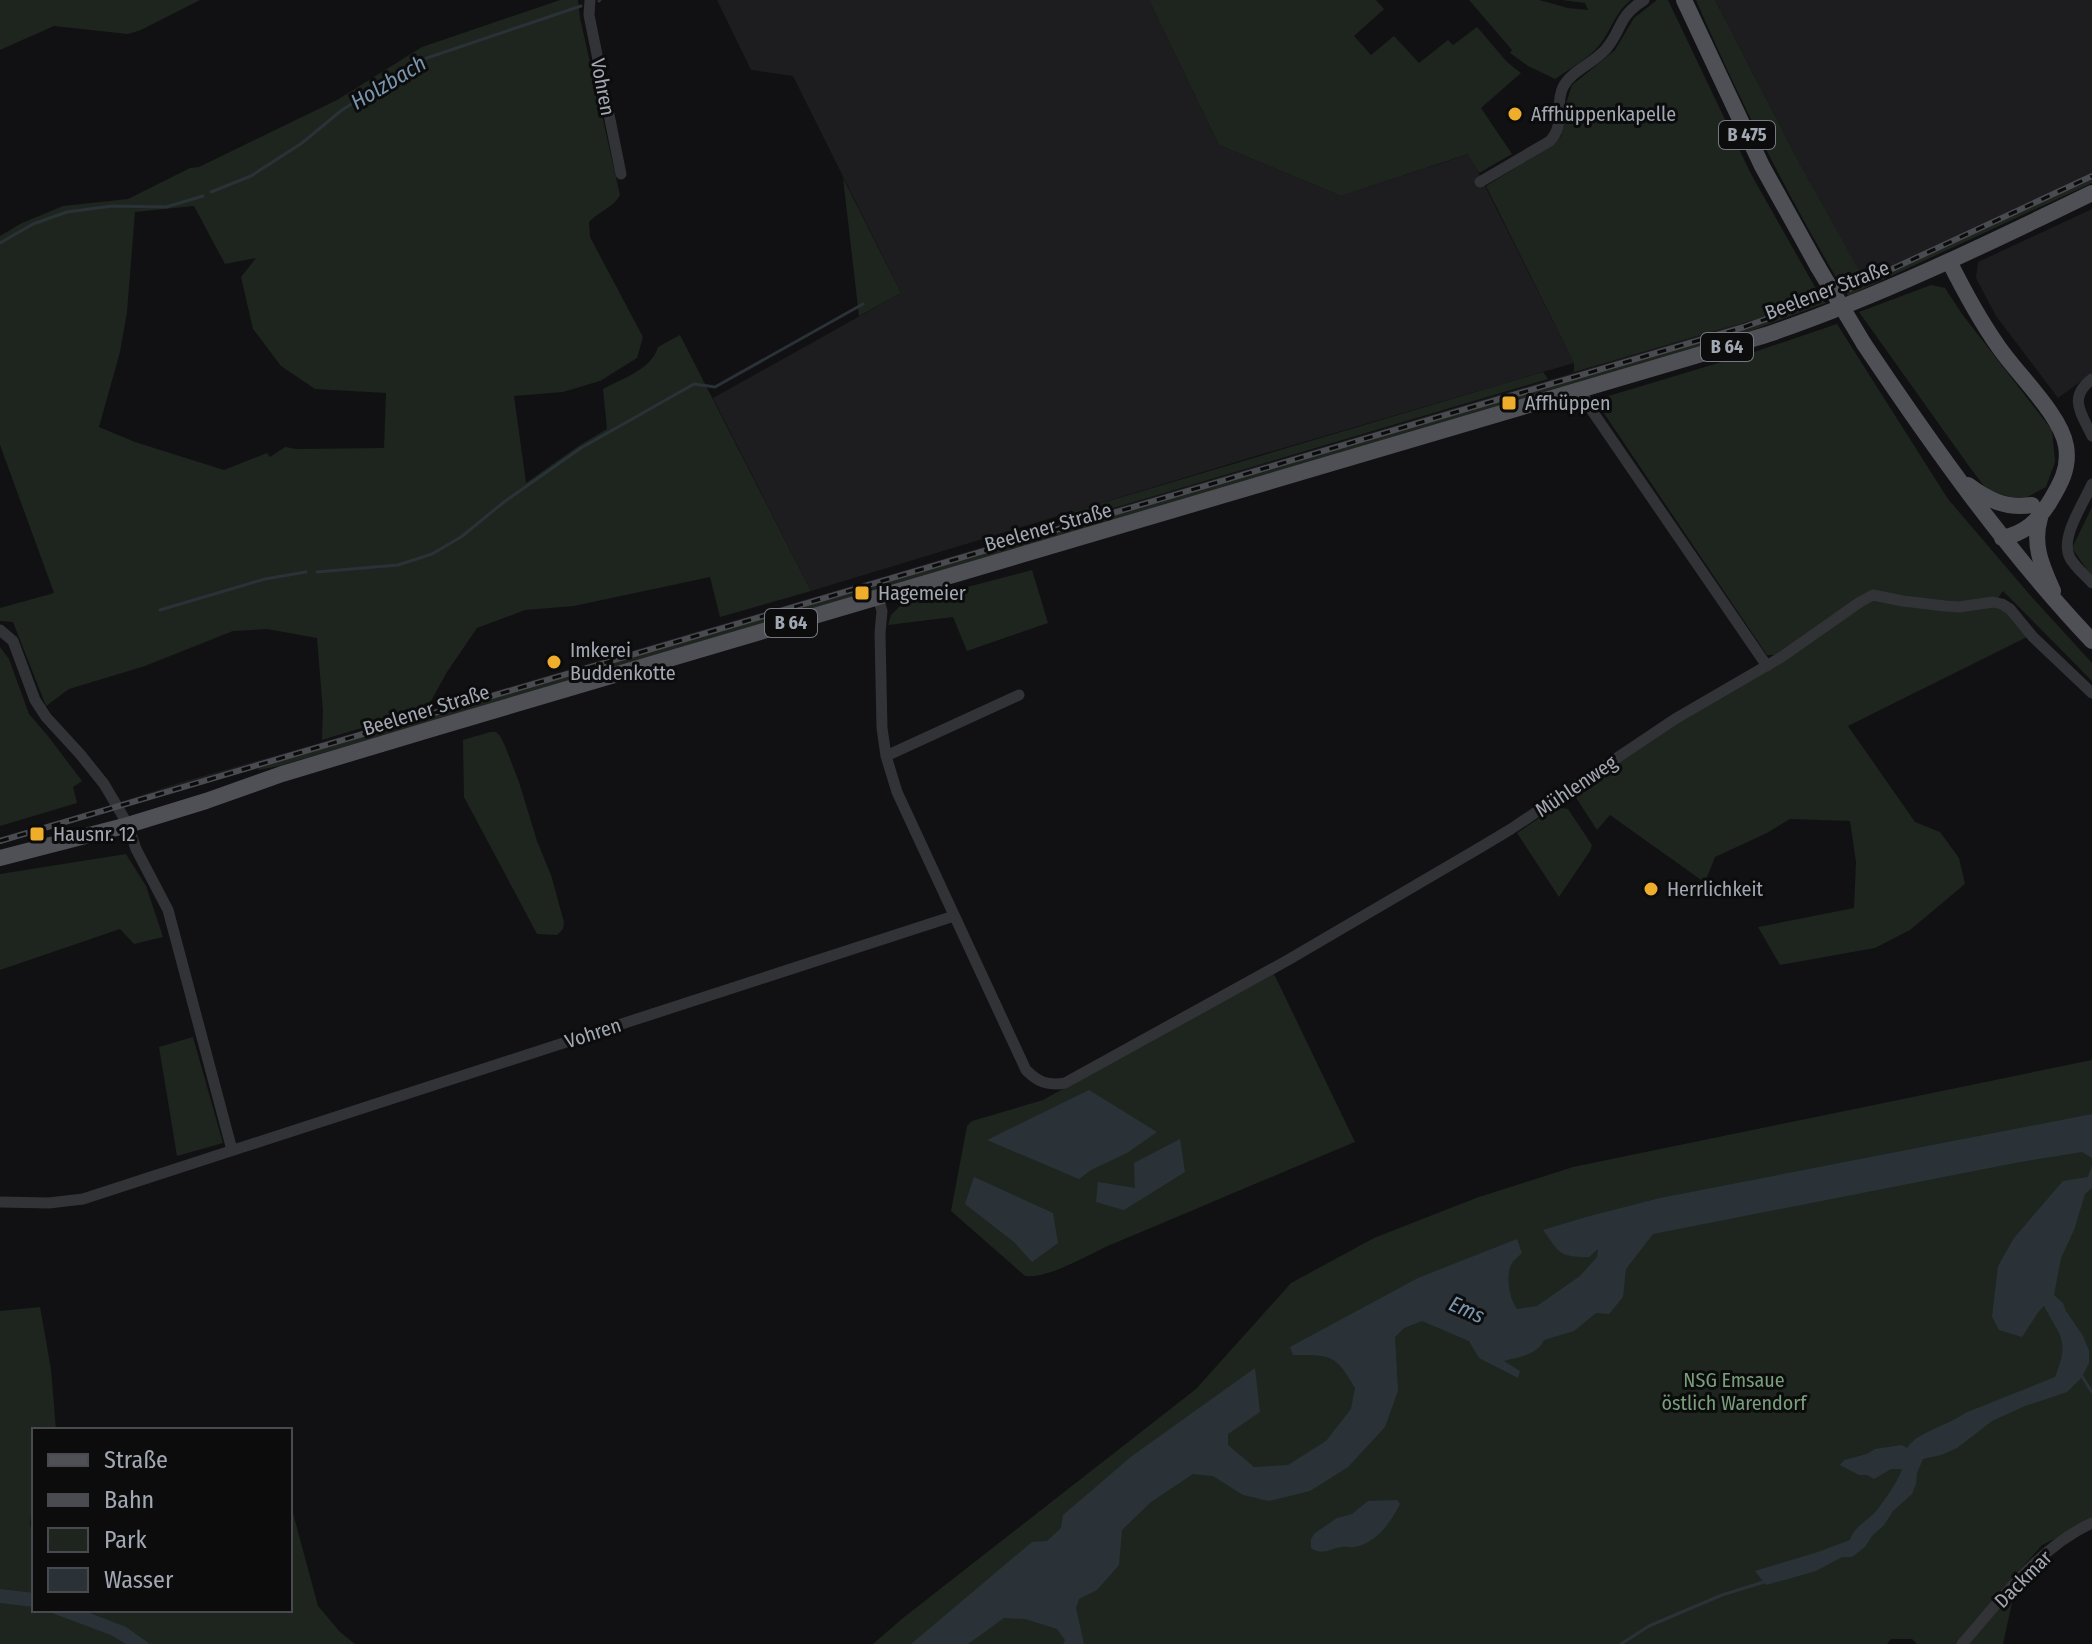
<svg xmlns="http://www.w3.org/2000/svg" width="2092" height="1644" viewBox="0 0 2092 1644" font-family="'Fira Sans Condensed',sans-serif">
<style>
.built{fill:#1d1d20}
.green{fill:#1d251e;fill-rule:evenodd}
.water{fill:#2a3238}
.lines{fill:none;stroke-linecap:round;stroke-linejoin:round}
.stream{stroke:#2a3238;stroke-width:3}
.minor{stroke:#323337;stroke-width:11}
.primary{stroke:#4e5056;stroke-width:16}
.rail-casing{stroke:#494b50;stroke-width:6}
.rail{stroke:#0c0c0d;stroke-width:3;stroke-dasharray:9;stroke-linecap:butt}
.primary-bridge{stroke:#4e5056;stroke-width:16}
.poi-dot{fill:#efad2c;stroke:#0c0c0d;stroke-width:3}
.labels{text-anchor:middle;stroke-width:6;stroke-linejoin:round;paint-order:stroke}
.shield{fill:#0c0c0d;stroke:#757981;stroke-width:2}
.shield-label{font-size:18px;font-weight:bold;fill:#a2a8b3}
.street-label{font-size:20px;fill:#a2a8b3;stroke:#0c0c0d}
.poi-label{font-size:20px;fill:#a2a8b3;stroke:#0c0c0d;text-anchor:start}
.park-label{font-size:20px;fill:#799e7c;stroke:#0c0c0d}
.water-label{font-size:22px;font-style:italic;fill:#7996af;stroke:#0c0c0d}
</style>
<rect width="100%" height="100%" fill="#111113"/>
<path class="built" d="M717,0h432l70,145 122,51 128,-42 105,209 -318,93 -445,135 -98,-193 188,-105 -108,-217 -42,-6z
M1715,0h377v178l-211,98 -57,25 -64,22 -1653,489 -2,-5 77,-25 131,-37 1402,-414 105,-35 41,-20 -61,-112z
M2092,209v164l-34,25 -62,-82 -20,-38 2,-16z"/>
<path class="green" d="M0,0h200l-59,30 -13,4 -74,-8 -54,24z
M560,0h18l2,18 40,177c-6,12 -22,17 -31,27l1,15 53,100 -6,21 -37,23 -37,11 -49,4 12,87 54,-38 27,-16 -4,-40c20,-11 48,-19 55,-42l22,-12 131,256 -91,26 -10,-40 -136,29 -49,4 -48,18 -30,44 -20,36 -105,32 1,-29 -6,-73 -50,-9 -34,2 -88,35 -76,23 -23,17 -33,-84 -13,-1v-13l54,-15 -54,-148v-209l22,-13 41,-17 65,-7 62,-31 9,-1 138,-67 85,-53zM194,206l31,58 31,-6 -15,19 12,52 28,37 34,23 71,4 -2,55 -87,1 -12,-2 -15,10 -3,-4 -43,17 -89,-28 -36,-15 21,-75 7,-40 8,-100z
M1149,0h227l8,9 -30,27 17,19 23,-19 25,27 29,-23 5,5 24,-18 30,35 14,11 -40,35 31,46 -33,19 -11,-19 -127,42 -122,-51z
M1469,0h70l29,8 20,2 -3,-7 -23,-3h69c-15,11 -19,28 -30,43 -11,15 -30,25 -46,36l-27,-13 -18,-13 2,-3z
M1657,0h11l83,174 69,122 -61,22 -185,54v-9l-88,-177 68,-42 7,-8 3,-26 8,-25 43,-35 19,-32z
M1696,0h19l85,164 62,112 -21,10c-54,-92 -103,-188 -145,-286z
M843,178l58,115 -42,23z
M2092,178v5l-244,113 -2,-4z
M1931,285l14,3 17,26 90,116 3,32 -9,25 -24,13 -34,-9 -17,-22 -112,-157z
M1824,301l2,2 -92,34 -1455,429 -21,4 1,-3 1418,-418 83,-26z
M1837,324l111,175 82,96 62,68v18l-89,-90 -5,7 -38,6 -20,-2 -68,-12 -94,65h-11l-172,-255 150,-45z
M1543,372l5,7 -488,145 -2,-8z
M2092,507v70l-20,-29z
M1032,570l16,53 -81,28 -14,-34 -65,8 3,-10 11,-11z
M1872,600l123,6 11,6 21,25 -179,89 67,96 25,10 19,26 6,26 -55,46 -35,18 -95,17 -22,-38 96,-19 2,-46 -6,-41 -60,-2 -23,14 -52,24 -8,20 4,10 -101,-72 -13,15 -24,-37 104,-70z
M0,647l9,12 20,55 19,22 34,45 -9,6 4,16 -77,23z
M490,732h6l4,4 5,10 14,36 18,59 14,34 13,47 -1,7 -6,6 -20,-1 -73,-137 -1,-57z
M1556,807l12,2 24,36 -2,6 -31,46 -42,-64z
M126,854l20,32 17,51 -29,7 -14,-15 -120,41v-96z
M1271,973l4,3 80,166c-82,34 -163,69 -245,103 -23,10 -61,34 -85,31l-74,-65 16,-85 5,-5 71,-21z
M193,1037l30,106 -46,13 -18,-109z
M2092,1060v461l-50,24 -23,26 -16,73h-86l-5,-5h-21l-4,5h-1014l30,-26 293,-229 95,-106 83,-45 102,-40 97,-31z
M40,1307l11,62 5,61h-22v67l-4,26 4,21v66h256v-96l3,-1 25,93 22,26 15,12h-355v-333z"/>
<path class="water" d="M1089,1090l68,42 -30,21 -36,17 -12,9 -92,-39z
M2092,1114v44l-10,-6 -62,10 -367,72 -27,35 -3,28 -14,17 -13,-1 -22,18 -30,9c-7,15 -25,17 -40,21l16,10 -2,7 -39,-20 -10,-17 -47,-20 -18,7 -9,9 3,54 -13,36 -37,40 -38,24 -41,10 -26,-6 -30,-19 -20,-2 -42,28 -29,28 -3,35 -22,25 -18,9 -3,9 8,36h-21l2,-4 -8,-11 -9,-3 -23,-7 -21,-1 -36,26h-57l121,-102 15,-1 14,-13 2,-13 69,-59 123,-88 5,44 -32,22v11l26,22 34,-2 38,-24 25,-32 4,-21c-20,-34 -23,-33 -62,-33l-3,-8 128,-69 99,-39 5,14c-3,3 -7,6 -10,10 -7,12 -3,35 5,46l20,-3 43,-30 17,-19 1,-8 -9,8c-31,0 -29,-4 -46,-27l43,-13 74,-19z
M1180,1139l5,33 -61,38 -28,-8 2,-20 37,6 -1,-25z
M2092,1165v23l-7,6 -11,36 -13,28 -7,37 9,8 3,8 17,25 6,15v12l-7,14 -15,15 -42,14 -33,15 -35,27 -16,7 -18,4 -6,14 -1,11 -4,10 -19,17 -9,14 -12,11 -7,11 -13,10h-10l-26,14 -50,14 -11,-14 60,-18 35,-13c5,-15 17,-18 27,-30 7,-9 22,-30 25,-41h-11l-17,10 -7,-4h-8l-19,-10 4,-5 23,-6 8,-5 27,-4 5,3c11,-17 41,-22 58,-35l90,-36c15,-37 6,-39 -11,-71l-5,5 -17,26 -23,-7 -7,-13 6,-51 16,-28 49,-57 25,-4z
M974,1177l79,36 5,30 -26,19 -18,-20 -49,-38z
M1397,1500l3,4c-10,19 -23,39 -46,43 -4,1 -8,-1 -13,0 -12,2 -18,9 -30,1v-9l4,-6 22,-15 15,-4 16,-13z
M0,1589l34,4v14l-34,-4z
M44,1610h38l44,17 24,17h-24l-15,-9z"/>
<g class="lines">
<path class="stream" d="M599,1l1,-1
M211,192l40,-16 51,-33 40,-33 85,-52 154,-52
M0,243l33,-19 34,-12 45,-6 54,1 37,-11
M317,572l81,-7 34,-11 29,-17 43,-35 77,-54 113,-64 21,3 148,-83
M160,610l105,-31 41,-7
M2081,1375l11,17
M1621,1644l28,-18 73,-31 45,-14"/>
<path class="minor" d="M590,0l-1,15 32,159
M1480,182l70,-41c16,-17 4,-36 13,-54 8,-16 31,-24 43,-38 17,-20 11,-32 38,-49
M2092,379c-25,19 -10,35 0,57
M1582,390l4,12 181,264
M2092,484c-8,19 -33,54 -22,74 5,9 15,17 22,25
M878,598l4,13 -2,22 2,95 4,28 11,36 129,278c12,12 21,16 39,13l223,-123 193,-113 30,-18 164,-110 105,-61 80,-56 13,-7 30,6 42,5 14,1 34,-5 9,2 8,5 23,28 59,56
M0,630l13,11 22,59 11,17 34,37 24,30 13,22 11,19 8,24 32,61 64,240
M886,756l133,-61
M0,1202l49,1 34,-4 871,-283
M1962,1644c37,-42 77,-97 130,-121"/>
<path class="primary" d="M1684,0l78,166 56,101
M1949,261c15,30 30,58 49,85 19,28 63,69 68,100 4,22 -6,39 -17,57 -12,19 -24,30 -47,35
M1864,344c70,104 142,206 228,297
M1968,485c20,15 38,24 64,20
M2040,518c-8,27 2,48 13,73
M0,858l128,-33 78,-24 76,-27 153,-46 1331,-393c112,-38 219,-90 326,-142"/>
<defs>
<path id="rail" d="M0,841l1744,-514 105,-38 243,-113"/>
</defs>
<use href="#rail" class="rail-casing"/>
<use href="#rail" class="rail"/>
<path class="primary-bridge" d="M1818,267l46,77"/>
</g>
<g class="poi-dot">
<circle cx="1515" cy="114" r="8"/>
<rect x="1501" y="395" width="16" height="16" rx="4"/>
<rect x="854" y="585" width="16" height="16" rx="4"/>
<circle cx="554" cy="662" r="8"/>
<rect x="29" y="826" width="16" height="16" rx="4"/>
<circle cx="1651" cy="889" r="8"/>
</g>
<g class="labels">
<g class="shield">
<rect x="1719" y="121" width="56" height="28" rx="6"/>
<rect x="1701" y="333" width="52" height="28" rx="6"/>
<rect x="765" y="609" width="52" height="28" rx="6"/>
</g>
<g class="shield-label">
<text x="1747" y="141">B 475</text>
<text x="1727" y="353">B 64</text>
<text x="791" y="629">B 64</text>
</g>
<g class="street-label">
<text transform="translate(603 87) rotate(79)" y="7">Vohren</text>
<text transform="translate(1827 290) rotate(-21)" y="7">Beelener Straße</text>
<text transform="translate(1048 527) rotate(-16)" y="7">Beelener Straße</text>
<text transform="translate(426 710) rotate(-17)" y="7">Beelener Straße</text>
<text transform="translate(1576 786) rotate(-34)" y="7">Mühlenweg</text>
<text transform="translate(593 1033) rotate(-18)" y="7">Vohren</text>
<text transform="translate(2023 1579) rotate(-45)" y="7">Dackmar</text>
</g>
<g class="poi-label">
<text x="1531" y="121">Affhüppenkapelle</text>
<text x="1525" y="410">Affhüppen</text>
<text x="878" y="600">Hagemeier</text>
<text x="570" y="657">Imkerei<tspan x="570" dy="23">Buddenkotte</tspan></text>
<text x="53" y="841">Hausnr. 12</text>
<text x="1667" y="896">Herrlichkeit</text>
</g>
<g class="park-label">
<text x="1734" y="1387">NSG Emsaue<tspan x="1734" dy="23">östlich Warendorf</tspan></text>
</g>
<g class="water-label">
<text transform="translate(388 82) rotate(-31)" y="8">Holzbach</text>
<text transform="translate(1467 1309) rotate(24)" y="8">Ems</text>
</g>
</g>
<rect x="32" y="1428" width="260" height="184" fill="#0c0c0d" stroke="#484a4f" stroke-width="2"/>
<rect x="48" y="1454" width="40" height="12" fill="#4e5056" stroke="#484a4f" stroke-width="2"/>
<text x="104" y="1468" font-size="24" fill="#a2a8b3">Straße</text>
<rect x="48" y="1494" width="40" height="12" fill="#494b50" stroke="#484a4f" stroke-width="2"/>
<text x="104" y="1508" font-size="24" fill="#a2a8b3">Bahn</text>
<rect x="48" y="1528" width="40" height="24" fill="#1d251e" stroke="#484a4f" stroke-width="2"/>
<text x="104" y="1548" font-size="24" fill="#a2a8b3">Park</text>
<rect x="48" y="1568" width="40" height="24" fill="#2a3238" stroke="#484a4f" stroke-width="2"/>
<text x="104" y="1588" font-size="24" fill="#a2a8b3">Wasser</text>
</svg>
